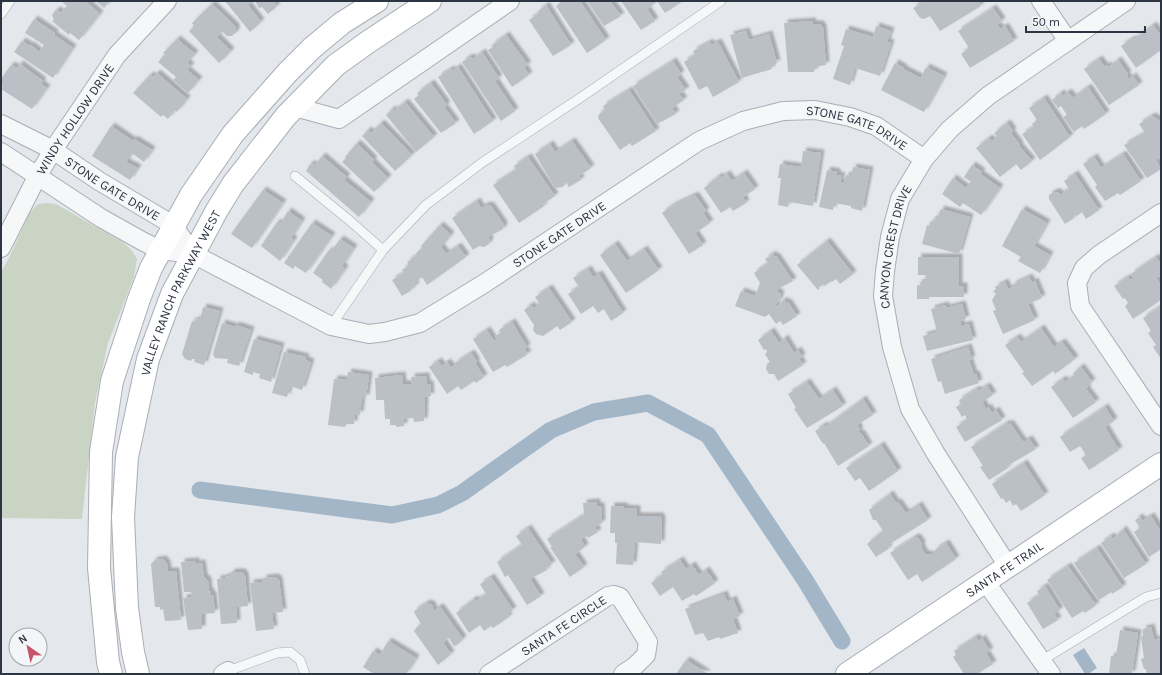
<svg xmlns="http://www.w3.org/2000/svg" width="1162" height="675" viewBox="0 0 1162 675" font-family="Karla,sans-serif">
<style>
.green{fill:#cad4c5}
.water{fill:#a2b6c8}
.lines{fill:none;stroke-linecap:round;stroke-linejoin:round}
.canal{stroke:#a2b6c8;stroke-width:17}
.building{fill:#bbc0c7;filter:url(#shadow)}
.lane-casing{stroke:#a9aeb5;stroke-width:10}
.street-casing{stroke:#a9aeb5;stroke-width:20}
.secondary-casing{stroke:#a9aeb5;stroke-width:24}
.lane{stroke:#f6f7f9;stroke-width:9}
.street{stroke:#f6f7f9;stroke-width:18}
.secondary{stroke:#fff;stroke-width:22}
.labels{text-anchor:middle;stroke-width:3.5;stroke-linejoin:round;paint-order:stroke}
.street-label{font-size:13px;fill:#2d3542;stroke:#f3f6f8}
</style>
<defs>
<filter id="shadow"><feDropShadow dx="3.5" dy="-3.5" stdDeviation="1" flood-color="#0004"/></filter>
</defs>
<rect width="100%" height="100%" fill="#e4e7eb"/>
<path class="green" d="M46,203l10,1 68,39 8,8 5,8 -3,18 -26,66 -13,60 -13,116 -81,-1v-246l8,-14 21,-46 8,-8z"/>
<path class="water" d="M1084,648l13,20 -9,6h-3l-12,-19z"/>
<g class="lines">
<path class="canal" d="M200,490l192,25 46,-10 24,-12 89,-63 43,-18 54,-9 60,32 97,145 37,61"/>
</g>
<path class="building" d="M61,1h24l15,13 -21,26 -9,-7 -1,2 -17,-14 2,-1 -2,-5 3,-4 3,-1 3,3 6,-7z
M96,1h14l-6,7z
M225,1h28l-5,4 13,17 -11,10z
M255,1h18l4,5 -9,8 -6,-7 -3,1z
M559,1h21l26,39 -19,13 -31,-47 4,-3z
M587,1h23l11,15 -17,10z
M621,1h29l3,4 -6,4 8,12 -14,9z
M657,1h26l-18,12z
M925,1h53l3,5 -41,25 -10,-15 -6,3 -4,-1 -7,-10z
M212,4l24,23v5l-4,4h-5l-5,-5 -5,6 14,14 -12,12 -30,-32 5,-5 -2,-3z
M546,5l25,40 -18,11 -24,-36 10,-7 -1,-2z
M993,8l9,13 -5,4 4,4 4,-3 9,15 -44,27 -9,-14 8,-6 -11,-17z
M34,19l21,14 -1,2 19,13 -20,30 -39,-26 8,-11 8,5 1,-1 8,7 5,-7 -19,-12z
M812,21l1,3h7l3,4 3,37 -11,2 -1,5h-26l-4,-49z
M1153,25l8,11v14l-25,18 -15,-22 11,-7 1,1z
M876,26l15,5 -4,11 4,1 -11,33 -25,-8 -5,17 -17,-6 11,-33 -3,-1 5,-16 27,8z
M746,31l3,9 20,-6 8,29 -6,2 1,4 -30,9 -12,-43z
M506,35l22,30 -4,2 5,8 -17,12 -24,-37 5,-3 -1,-2z
M177,39l18,15 -8,9 4,3 -4,4 12,10 -11,13 -15,-13 3,-3 -18,-15 7,-8 -2,-1z
M710,42l1,3 7,-3 21,40 -26,15 -6,-11 -8,4 -15,-28 11,-7 -2,-4z
M482,52l17,26 -4,3 20,30 -14,10 -39,-59 6,-4 3,-1 2,2z
M1099,59l6,8 2,-2 2,2 9,-7 10,14 -2,1 3,4 4,-3 6,9 -30,20 -25,-36z
M673,61l8,13 -4,3 9,13 -7,4 5,6 -12,8 4,6 -19,10 -24,-38z
M895,63l9,5 -1,1 18,9 5,-11 18,9 -20,36 -43,-22z
M20,64l23,17 -2,3 6,4 -15,21 -31,-20 2,-2 -2,-2v-6l10,-14 6,3z
M458,67l35,54 -19,13 -36,-57 13,-8 1,2z
M157,73l30,26 -10,13 -2,-2 -7,9 -5,-4 -2,2 -28,-24 17,-18 3,2z
M431,83l16,22 -3,2 12,16 -15,10 -27,-34 5,-4 -2,-2z
M1088,87l18,27 -22,15 -2,-3 -8,6 -11,-15 4,-2 -6,-9 -3,2 -6,-8 9,-7 2,3 5,-4 5,6z
M629,90l27,41 -24,15 -2,-3 -10,7 -22,-32 1,-4 6,-4 -2,-4z
M1044,98l26,39 -30,23 -18,-26 12,-7 -2,-3 5,-4 -8,-12z
M405,102l29,35 -18,15 -30,-37 6,-6 2,2z
M1152,116l7,4 2,3v34l-5,3 5,9 -14,9 -23,-33 21,-12 -6,-9z
M381,123l31,32 -17,16 -33,-35 6,-6 3,3z
M1007,123l6,8 -2,2 9,12 -1,1 13,15 -11,9 -5,-6 -16,13 -24,-29 13,-10 3,3 5,-5 -3,-3z
M111,126l22,15 1,-2 18,11 -8,12 -12,-9 -6,9 12,6 -8,12 -38,-24z
M572,141l19,27 -12,8 2,4 -12,7 -3,-5 -3,5 -8,1 -20,-34 15,-10 5,8z
M357,143l17,17 -2,2 16,16 -14,14 -32,-30 4,-4 -1,-1z
M803,151l18,2 -8,53 -24,-4 -1,5 -10,-2 3,-27h-3l2,-14 21,3z
M1123,154l18,27 -21,14 -2,-2 -13,8 -10,-14 2,-2 -14,-21 11,-7 7,11z
M322,156l25,21 -3,3 27,22 -12,15 -53,-46 4,-7 5,1z
M528,157l27,39 -12,8 1,2 -25,17 -26,-38 23,-15 -2,-4z
M972,165l10,7 -2,2 20,14 -19,27 -18,-12 -3,4 -18,-13 11,-16 13,10 3,-5 2,2 2,-2 -9,-6z
M853,167l17,3 -8,41 -11,-3v-2l-17,-3 -1,7 -14,-3 8,-37 10,2v3l5,1 -2,6 4,1 2,-8 5,1z
M744,173l11,16 -12,8 3,6 -13,8 -3,-4 -9,6 -17,-25 15,-12 1,2 7,-4 5,7z
M1075,174l24,36 -13,9 -4,-7 -5,4 -1,-2 -3,2 1,2 -9,6 -16,-25v-4l5,-3h4l2,3 9,-6 -5,-8z
M263,190l20,13 -31,45 -21,-14z
M695,195l11,16 -3,2 7,10 -15,10 8,12 -14,9 -27,-41 10,-7z
M477,201l4,7 6,-3 4,1 13,19 -1,4 -15,8 2,2 -1,5 -5,3 -5,-1 -6,4 -21,-32z
M941,209l29,8 -11,37 -37,-10 5,-19 2,1 2,-5 3,1 2,-7 2,1z
M1022,209l25,14 -13,23 16,9 -10,18 -22,-12 3,-4 -19,-11z
M288,211l14,10 -11,17 3,2 -14,21 -19,-15 16,-24 3,2z
M312,223l20,13 -26,37 -11,-7 -2,3 -9,-6z
M440,225l11,10 -10,12 5,7 12,-8 8,11 -39,28 -5,-8 -8,6 2,3 -5,3 1,1 -10,6 -10,-16 12,-7 -2,-3 7,-5 -2,-3 10,-7 -1,-2 6,-5 -1,-2z
M340,239l14,9 -12,18 3,3 -14,20 -9,-7 1,-2 -10,-7 16,-23 2,2z
M827,241l26,33 -13,10 -4,-5 -4,3 -1,-1 -6,5 -2,-2 -4,3 1,1 -2,2 -21,-25z
M615,244l12,17 17,-12 15,21 -33,23 -26,-38z
M773,254l1,3 2,-1 17,25 -15,8 -1,3 4,2 -2,7 -4,3 2,2 7,-6 2,3 2,-1 9,14 -14,9 -3,-4 -4,3 -7,-10 -4,3 -30,-11 6,-15 14,5 5,-13 -6,-10 14,-10 -3,-4z
M918,257h41v29h5v11h-35v2h-12v-14l5,1v-7h4v-4h-8z
M1156,257l5,8v10l-5,3 5,7v15l-28,19 -8,-13 3,-3 -3,-5 -2,1 -9,-13 14,-9 2,3 4,-2 -3,-4z
M588,269l5,8 6,-3 24,39 -12,8 -7,-12 -6,4 -5,-7 -12,8 -13,-20 11,-7 -6,-9z
M1029,277l3,6 3,-2 7,17 -14,6 7,16 -32,14 -10,-23 3,-1 -4,-10 4,-6 -3,-3 3,-2 -1,-2 10,-5 3,7 5,-2 -1,-2z
M549,288l23,34 -12,8 -3,-4 -14,10 -7,-2 -3,-4 1,-5 -10,-15 7,-5 2,3 7,-4 -5,-7z
M962,304l4,15 -6,2 1,5 8,-2 4,16 -46,11 -4,-15 14,-4 -6,-23 14,-4 1,3z
M1161,306v53l-8,-12 3,-2 -8,-12 3,-2 -8,-13z
M203,307l17,4 -16,54 -10,-3 1,-3h-3l-1,2 -6,-2 -3,-5 10,-33 3,1 1,-3 4,1z
M512,322l15,25 -3,2 4,5 -21,13 -2,-2 -12,7 -20,-33 14,-9 7,11 3,-2 -2,-3 6,-3 -2,-3z
M222,323l13,4 1,-2 15,5 -12,36 -12,-3 1,-4 -13,-1 -2,-4z
M1041,328l13,19 8,-5 13,17 -20,15 -2,-3 -21,15 -10,-13 2,-1 -19,-27 12,-8 4,5z
M771,331l8,12 6,-5 9,15 4,-3 4,7 -3,2 4,6 -25,16 -4,-7h-5l-3,-5 1,-5 3,-2 -5,-8 2,-2 -1,-3 -2,1 -6,-10z
M254,339l27,7 -10,36 -12,-4 1,-4 -7,-2v3l-9,-3z
M968,347l4,12 -3,1 5,15 2,-1 3,9 -34,11 -4,-13 -3,1 -7,-23z
M284,352l22,5 -1,3 6,2 -9,28 -12,-4 -3,11 -15,-4z
M471,353l6,9 -2,1 9,14 -8,6 -2,-2 -13,9 -3,-4 -11,8 -18,-27 9,-6 4,5 5,-4 4,5 5,-3 -1,-1z
M1081,367l11,15 -5,4 1,1 -2,2 10,13 -23,16 -22,-31 12,-8 2,3 10,-6 -2,-3z
M348,372l21,3 -3,23 -4,-1 -2,18 -5,-1 -1,10h-8l-1,3 -17,-2 6,-46 13,1z
M402,375l1,9h9l-1,-7 15,-1 1,8h3l1,12 -6,1 -1,24 -10,1 -1,-4 -9,1v7l-8,1v-2h-6v-6h-5l-1,-19h-8l-1,-22z
M807,382l12,17 14,-9 10,16 -36,22 -13,-19 2,-1 -8,-14z
M987,386l6,9 -11,7 4,7 2,-2 4,6 4,-3 6,10 -37,22 -9,-15 11,-7 -2,-5 -3,2 -6,-10 5,-3 -2,-4 18,-11 1,2z
M863,399l10,16 -16,10 3,5 -2,1 2,3 1,-1 8,13 -31,20 -14,-23 -1,1 -8,-13 9,-6 1,2z
M1105,407l9,14 -9,6 14,23 -30,20 -8,-12 5,-3 -6,-9 -10,6 -10,-15z
M1007,423l1,2 2,-2 13,19 6,-3 7,10 -29,17 1,2 -19,12 -9,-13 3,-1 -12,-19z
M881,445l17,26 -29,20 -9,-13 -5,3 -9,-13z
M1024,463l21,32 -24,16 -5,-7 -3,2 -3,-6 -4,3 -3,-5 -2,1 -9,-15z
M890,494l6,9 2,-1 8,11 13,-8 9,15 -40,25 1,2 -1,2 -12,8 -9,-13 16,-13 -7,-11h-3l-4,-10z
M597,502v4h4l1,17 -7,4 3,5 -10,6 -1,-2 -6,3 4,8 -10,7 9,13 -14,10 -20,-30h2l-5,-8 37,-24 -1,-12z
M611,506h13v2l13,1v7h23l2,4 -1,24 -26,-2 -2,23 -17,-1 1,-21h-2v-10h-5z
M1151,516l10,16v12l-2,1 2,4 -12,8 -15,-25 6,-4 -5,-8 5,-3 2,4z
M528,528l24,36 -6,4 1,2 -17,9 11,17 -14,9 -19,-30 -3,2 -8,-15 25,-17 -6,-9z
M1123,529l23,35 -22,14 -23,-35 10,-7 2,3z
M915,537l3,1 4,6 -1,3 4,7 7,1 4,-6 10,-6 10,16 -34,23 -5,-8 -9,6 -18,-27z
M1097,548l26,39 -11,7 -1,-2 -12,8 -25,-37z
M163,559l4,5 1,7h8l5,49 -16,1 -2,-12 -3,1v-3h-5l-4,-43 4,-4z
M680,560l6,9 6,-4 7,10 7,-5 9,13 -19,13 -2,-2 -12,7 -9,-14 -13,9 -9,-13 12,-9 -2,-2z
M196,561v3l6,-1 2,14 4,4 1,11 2,-1v4h2l2,18 -13,1v15l-14,1 -5,-32 9,-1 -1,-5h-7l-3,-30z
M1068,566l28,39 -11,8 -2,-2 -11,7 -25,-38z
M232,572h10l3,4 3,30 -12,1 1,16 -16,1 -4,-45 8,-1v-2l3,1z
M275,577l4,3 4,32 -11,1 2,16 -18,2 -6,-48 12,-1 2,-4z
M491,577l22,33 -6,4 2,3 -16,11 -2,-2 -7,5 -4,-6 -11,8 -13,-20 18,-14 2,2 10,-7 -6,-10z
M1045,586l15,24 -6,4 4,6 -15,9 -16,-26 12,-8 -2,-4z
M724,594l3,8 6,-3 7,17 -7,3 5,14 -18,6 -1,-2 -11,4 -5,-8 -8,2 -10,-26z
M427,603l5,2 2,6 5,-4 2,1 22,31 -6,6 -3,1 -5,-8 -6,4 8,12 -13,11 -24,-34 3,-4 4,-3 -6,-10 -1,-3z
M1151,627l3,13 7,-2v36h-14l-1,-5h-2l-3,-10 3,-1 -3,-21 2,-1v-7z
M1120,630l18,3 -6,41h-23l2,-18h5z
M976,637l3,4 3,-3 8,13 -4,2 7,11 -16,10h-13l-11,-17 3,-2 -2,-4z
M388,641l28,17 -10,16h-32l-11,-7 10,-16 7,4z
M686,660l22,14h-32z"/>
<g class="lines">
<defs>
<path id="lane" d="M1,14l9,-13
M295,176l54,44 34,30
M331,326l52,-76 43,-45 57,-43 97,-64 141,-97
M1041,661l105,-64 15,-4
M228,671l49,-18 13,-1 10,8 5,14"/>
<g id="street">
<path d="M1041,1l27,40"/>
<path d="M295,107l44,12 171,-118"/>
<path id="s1" d="M1,124l52,26 46,31 74,44 20,29"/>
<path id="s2" d="M1,152l100,66 41,23 18,9 33,4 138,72 38,8 16,-2 35,-9 65,-40 214,-142 44,-20 40,-10 32,-1 35,7 26,9 48,33"/>
<path d="M1161,213l-62,42 -15,13 -7,15 3,23 81,120"/>
<path id="s3" d="M1,248l36,-71 16,-27 64,-95 50,-54"/>
<path id="s4" d="M1008,566l-72,-112 -26,-45 -18,-62 -9,-51 2,-25 5,-34 10,-38 24,-40 26,-30 38,-33 138,-95"/>
<path d="M985,581l66,93"/>
<path d="M223,674l5,-3"/>
<path id="s5" d="M489,674l119,-78 6,-1 6,2 28,45 -2,13 -11,11 -12,8"/>
</g>
<g id="secondary">
<path d="M111,674l-3,-12 -9,-94 2,-116 11,-71 27,-82 12,-31 40,-73 42,-61 54,-61 25,-25 30,-25 35,-22"/>
<path id="s6" d="M138,674l-5,-22 -6,-44 -4,-91 4,-60 21,-98 24,-65 45,-84 16,-26 53,-68 50,-51 32,-23 62,-41"/>
<path id="s7" d="M847,674l314,-210"/>
</g>
</defs>
<use href="#lane" class="lane-casing"/>
<use href="#street" class="street-casing"/>
<use href="#secondary" class="secondary-casing"/>
<use href="#lane" class="lane"/>
<use href="#street" class="street"/>
<use href="#secondary" class="secondary"/>
</g>
<g class="labels">
<g class="street-label">
<text dy="5" stroke="none"><textPath href="#s3" startOffset="149">WINDY HOLLOW DRIVE</textPath></text>
<text dy="5" stroke="none"><textPath href="#s2" startOffset="967">STONE GATE DRIVE</textPath></text>
<text dy="5" stroke="none"><textPath href="#s1" startOffset="129">STONE GATE DRIVE</textPath></text>
<text dy="5" stroke="none"><textPath href="#s2" startOffset="632">STONE GATE DRIVE</textPath></text>
<text dy="5" stroke="none"><textPath href="#s4" startOffset="352">CANYON CREST DRIVE</textPath></text>
<text dy="5" stroke="none"><textPath href="#s6" startOffset="392">VALLEY RANCH PARKWAY WEST</textPath></text>
<text dy="5" stroke="none"><textPath href="#s7" startOffset="189">SANTA FE TRAIL</textPath></text>
<text dy="5" stroke="none"><textPath href="#s5" startOffset="89">SANTA FE CIRCLE</textPath></text>
</g>
</g>
<rect width="1162" height="675" fill="none" stroke="#2d3542" stroke-width="4"/>
<g transform="translate(28 647) rotate(326)"><circle r="19" fill="#f3f6f8" stroke="#a4a9af"/>
<path d="M0-3L7 15L0 10L-7 15Z" fill="#c5536a"/>
<text y="-6" font-size="11" font-weight="bold" text-anchor="middle" fill="#2d3542">N</text>
</g>
<path d="M1026 26v6h119v-6" fill="none" stroke="#2d3542" stroke-width="2"/>
<text x="1032" y="26" font-size="12" fill="#2d3542" stroke="#f3f6f8" stroke-width="3" paint-order="stroke">50 m</text>
</svg>
